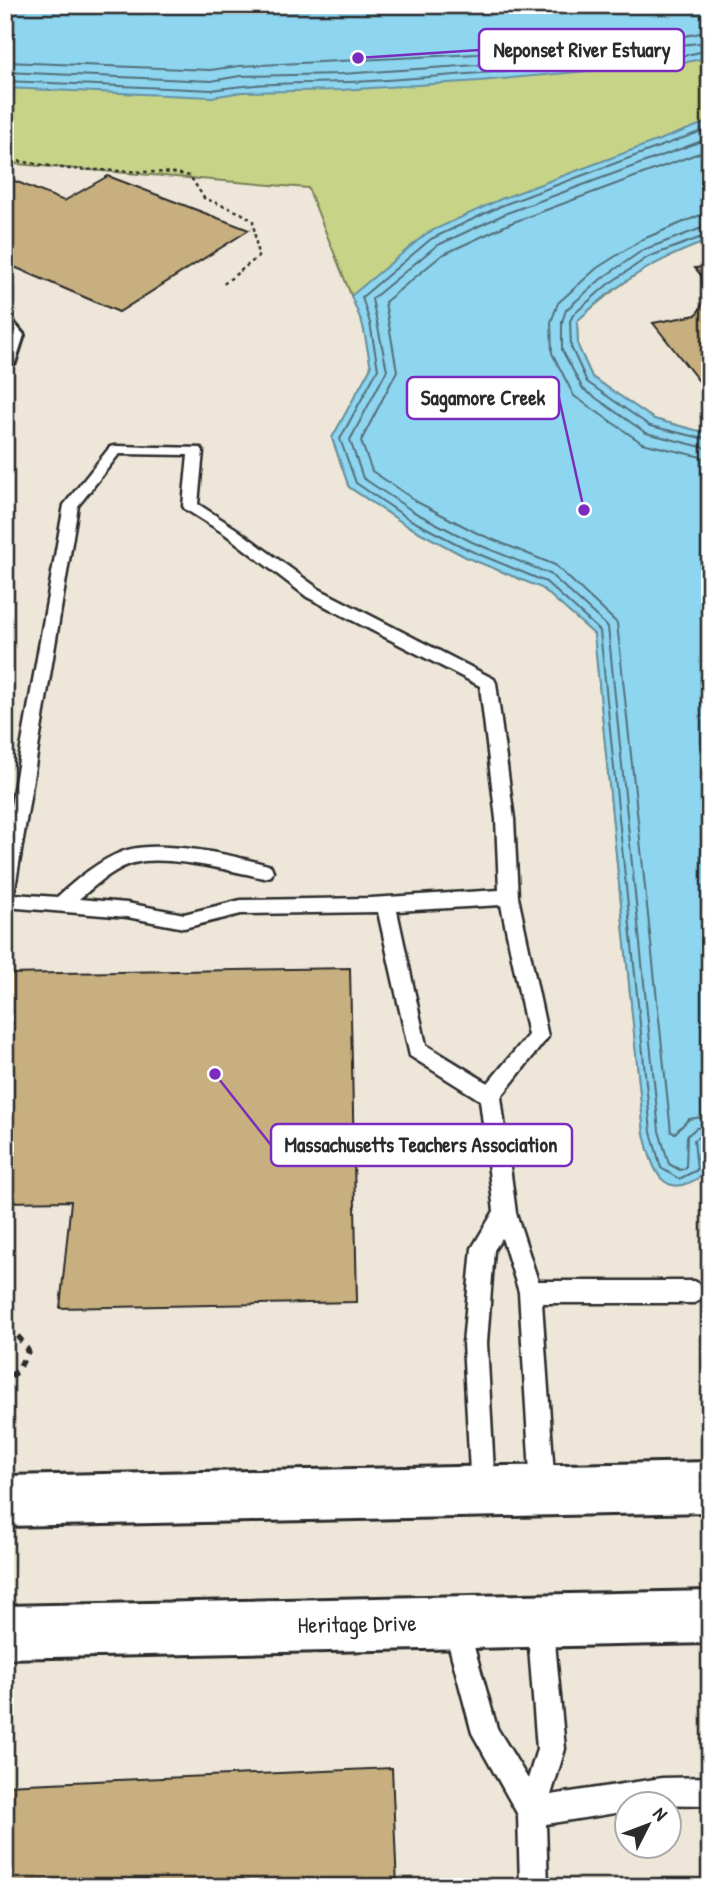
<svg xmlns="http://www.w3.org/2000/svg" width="715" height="1892" viewBox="0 0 715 1892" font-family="'Patrick Hand',sans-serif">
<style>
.green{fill:#c7d387;stroke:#797f59;stroke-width:2}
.water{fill:#8ed5f0;stroke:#6691a1;stroke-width:2}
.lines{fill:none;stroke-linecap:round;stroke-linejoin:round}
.shore{stroke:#536f7a;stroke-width:2}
.building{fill:#c7af7f;stroke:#2b2b2b;stroke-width:2}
.service-casing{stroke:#2b2b2b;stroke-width:5}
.minor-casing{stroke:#2b2b2b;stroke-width:6}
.path-far1{stroke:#2b2b2b;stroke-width:2.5;stroke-dasharray:3.5 3.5;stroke-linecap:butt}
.path{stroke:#2b2b2b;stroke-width:6;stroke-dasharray:7 7;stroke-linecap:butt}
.service{fill:#fff;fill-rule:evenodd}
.minor{fill:#fff;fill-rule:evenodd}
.labels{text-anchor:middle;stroke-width:5;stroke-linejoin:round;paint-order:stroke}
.near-street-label{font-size:23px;fill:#2b2b2b;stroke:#fff}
.leader{fill:none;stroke:#7b2cbf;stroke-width:2.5}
.callout-dot{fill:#7b2cbf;stroke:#fff;stroke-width:2.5}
.callout{fill:#fff;stroke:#7b2cbf;stroke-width:2.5}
.callout-label{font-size:21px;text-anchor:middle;font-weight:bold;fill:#2b2b2b}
</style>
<rect width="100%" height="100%" fill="#eee7d9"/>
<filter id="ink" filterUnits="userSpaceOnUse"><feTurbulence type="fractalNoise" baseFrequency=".0143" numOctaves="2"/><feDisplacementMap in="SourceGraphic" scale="14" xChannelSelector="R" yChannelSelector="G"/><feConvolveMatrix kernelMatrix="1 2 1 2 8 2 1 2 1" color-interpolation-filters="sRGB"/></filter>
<g filter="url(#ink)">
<path class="green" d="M5,5h705v235c-58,21 -87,40 -133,81l1,25 14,31 62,42 56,15v708l-10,1 4,31c-41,30 -52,-4 -60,-41l-50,-499 -52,-46 -76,-31 -60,-32 -57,-38 -17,-49 39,-71 -8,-42 -55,-137 -303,-25z"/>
<path class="water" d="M5,5h705v52l-23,5 -208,19 -138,9 -99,2 -30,5 -207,-9z
M710,121v119c-55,20 -91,41 -133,81l1,25 14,31 62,42 56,15v708l-10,1 4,31c-41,30 -52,-4 -60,-41l-50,-499 -52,-46 -76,-31 -60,-32 -57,-38 -17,-49 39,-71 -8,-42 -12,-29 76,-63 74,-34z"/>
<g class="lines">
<path class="shore" d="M5,62l205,8 29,-4 238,-12 208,-18 25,-5
M5,72l206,9 29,-5 101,-2 136,-9 233,-23
M5,81l207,9c53,-9 107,-6 160,-9 105,-7 209,-16 314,-26l24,-5
M710,128l-207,77 -72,34 -69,58 8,26 8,46 -38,70 16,44 53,36 60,31 77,32 54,49 51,501 10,36 18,11 18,-9 -3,-30 6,-4h10
M710,138l-203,75 -71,33 -64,53 15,71 -37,70 13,38 51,34 58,30 78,32 58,53 51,504 10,33 11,6 6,-2 1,-32 9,-8 14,-1
M710,149l-199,74 -69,32 -57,47 12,69 -36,70 11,30 47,32 58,30 78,32 62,58 54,509 4,1 14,-14 21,-3
M710,215l-12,1 -57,24 -44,28 -39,35 -7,19 1,31 22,43 68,47 68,16
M710,225l-67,25 -42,29 -35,31 -4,12v28l21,39 63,44 64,16
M710,234l-62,23 -41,28 -34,30 -3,6 1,26 16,35 63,44 60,14"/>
</g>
<path class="building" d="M108,176l141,54 -130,82 -114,-49v-86l59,24z
M710,266v20l-15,-18z
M710,293v96l-4,1 -53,-67 43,-8z
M350,968l7,334 -297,6 11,-107 -66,1v-228z
M392,1768l5,119h-392v-102z"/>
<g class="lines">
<defs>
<path id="service" d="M115,446l86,2 2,3 -5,53 37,24 84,61 175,90 2,4 18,136 4,78 30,140 -47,60 15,116 22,68h156l8,4 3,7 -3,7 -8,4h-152l13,187 -3,9 -9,3 -9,-3 -3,-9 -12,-198 -17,-54 -8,12 -7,93 8,148 -3,9 -9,3 -9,-3 -3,-9 -8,-148 9,-95 22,-37 -14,-111 -70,-44 -32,-144 -137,2 -57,14 -57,-11 -122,-10v-68l59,-334 46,-58zM119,454l69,1 -5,51 2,3 40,25 82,63 173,89 16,133 3,71 -128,8 -130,2 -57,14 -57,-11 -48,-4c16,-13 35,-31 55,-36 30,-9 99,8 130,15l7,-2 2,-5 -2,-5c-37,-11 -110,-27 -147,-15 -25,9 -48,29 -67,46l-43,-3 64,-388zM501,905l27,130 -40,48 -62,-38 -29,-134z
M540,1608l9,4 4,9 12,128 -14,46 111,-17 48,-1v28l-82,-1v7l-82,13 2,63h-28l-2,-72 -46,-82 -29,-109 4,-9 9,-4 9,4 32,113 31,51 9,-30 -10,-128 4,-9z"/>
<path id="minor" d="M5,321l9,2 10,12 -9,28 -10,2z
M710,1462v50l-705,14v-50z
M710,1591v52l-705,15v-52z"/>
</defs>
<use href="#service" class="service-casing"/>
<use href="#minor" class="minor-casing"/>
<path class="path-far1" d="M5,159l64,10 107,4 14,3 14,22 37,15 12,8 5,36 -37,29"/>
<path class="path" d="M5,1331c12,0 17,11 23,20l-11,21 -12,7"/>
<use href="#service" class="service"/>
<use href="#minor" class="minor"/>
</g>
</g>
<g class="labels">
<g class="near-street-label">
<text transform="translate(357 1624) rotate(-1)" y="8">Heritage Drive</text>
</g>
</g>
<path class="leader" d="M358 58L479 50M584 510L559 398M215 1074L271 1145"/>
<g class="callout-dot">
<circle cx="358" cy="58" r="7"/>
<circle cx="584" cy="510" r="7"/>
<circle cx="215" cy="1074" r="7"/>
</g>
<g class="callout">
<rect x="479" y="29" width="205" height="42" rx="7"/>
<rect x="407" y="377" width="152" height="42" rx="7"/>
<rect x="271" y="1124" width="301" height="42" rx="7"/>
</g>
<g class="callout-label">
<text x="582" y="57">Neponset River Estuary</text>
<text x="483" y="405">Sagamore Creek</text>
<text x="421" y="1152">Massachusetts Teachers Association</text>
</g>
<rect width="715" height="1892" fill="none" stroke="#fff" stroke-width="28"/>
<rect x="14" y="14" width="687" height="1864" fill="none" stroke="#2b2b2b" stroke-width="2.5" filter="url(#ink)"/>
<g transform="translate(648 1825) rotate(48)"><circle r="33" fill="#ffffff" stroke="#aaaaaa" stroke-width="2"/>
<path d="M0-5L12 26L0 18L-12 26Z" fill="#2b2b2b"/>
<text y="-10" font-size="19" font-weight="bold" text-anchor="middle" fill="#2b2b2b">N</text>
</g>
</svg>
